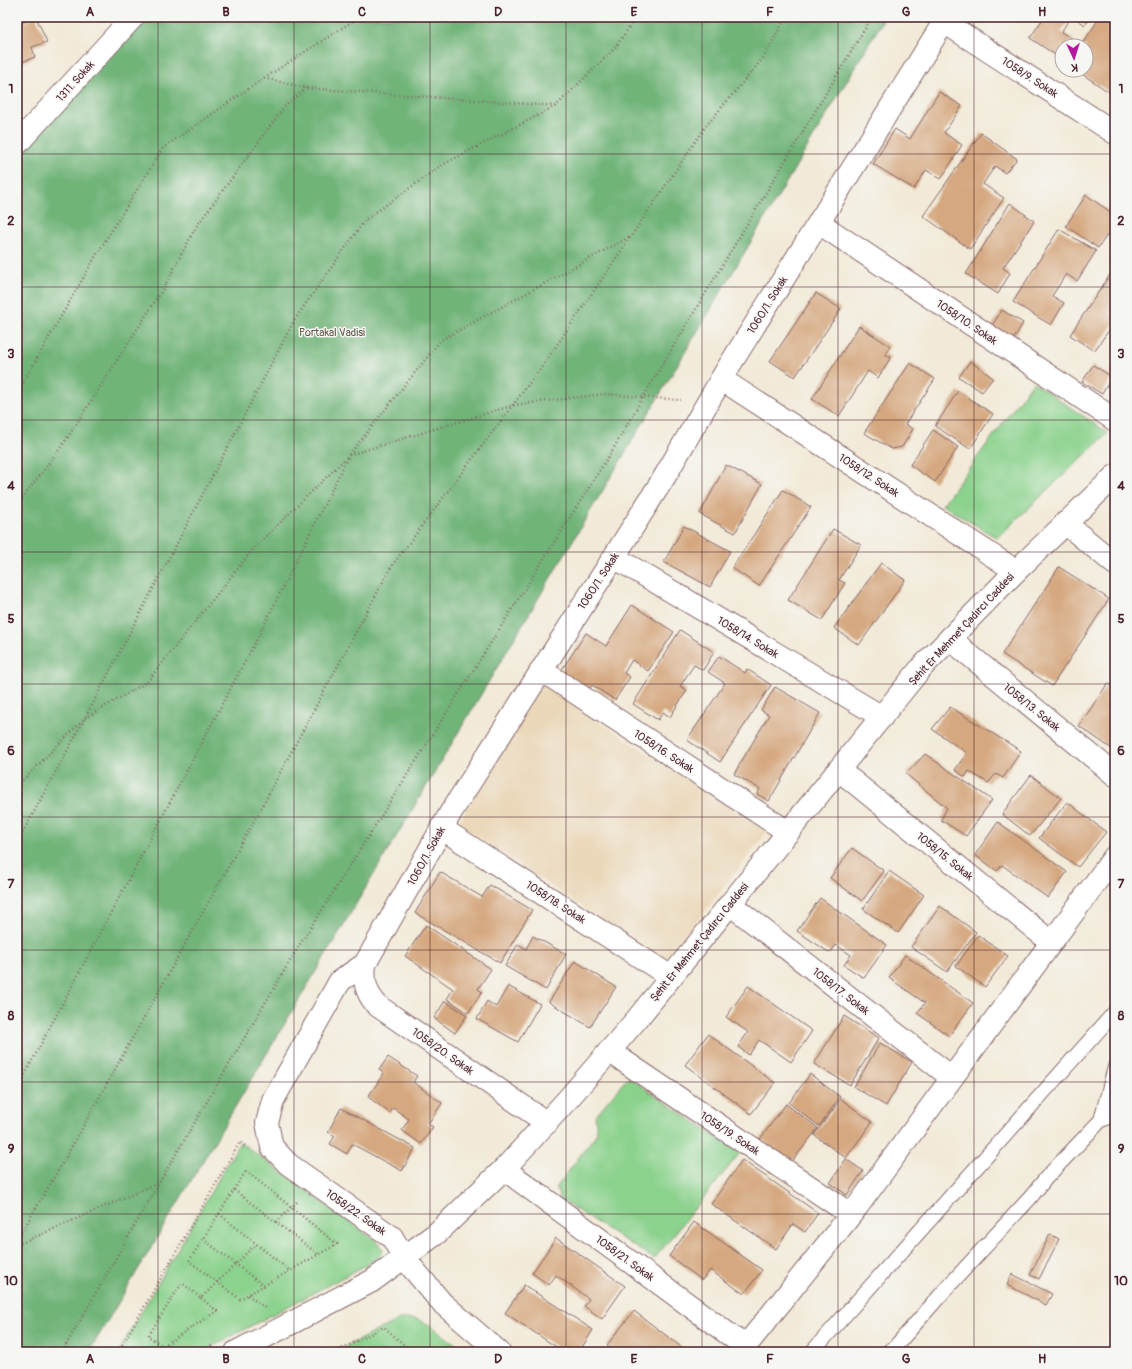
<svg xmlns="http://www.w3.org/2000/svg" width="1132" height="1369" viewBox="0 0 1132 1369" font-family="Pangolin,sans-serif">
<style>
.built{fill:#ebd8ba}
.green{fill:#8bd28d;stroke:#6a785c}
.forest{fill:#70b478;stroke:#5d6a52}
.building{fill:#d5a880}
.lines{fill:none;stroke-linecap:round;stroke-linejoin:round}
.service-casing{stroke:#856668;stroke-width:16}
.minor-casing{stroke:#856668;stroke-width:24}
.secondary-casing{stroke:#856668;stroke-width:24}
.path{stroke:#856668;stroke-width:2.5;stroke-dasharray:1 3;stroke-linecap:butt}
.service{stroke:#fff;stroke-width:14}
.minor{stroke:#fff;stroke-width:22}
.secondary{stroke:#fff;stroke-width:22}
.grid{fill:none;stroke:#4a1f2b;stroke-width:1;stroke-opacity:0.55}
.labels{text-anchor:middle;stroke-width:3;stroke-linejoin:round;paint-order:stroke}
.street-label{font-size:11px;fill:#4a1f2b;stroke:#f6f6f2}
.park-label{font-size:11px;fill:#5e5548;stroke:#f6f6f2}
.neatline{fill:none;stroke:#4a1f2b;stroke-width:1.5}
.grid-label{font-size:13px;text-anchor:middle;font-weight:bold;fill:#4a1f2b}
</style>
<rect width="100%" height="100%" fill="#f6f6f2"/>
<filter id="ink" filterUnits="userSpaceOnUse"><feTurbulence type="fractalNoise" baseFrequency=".025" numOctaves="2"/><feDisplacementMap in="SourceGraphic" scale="8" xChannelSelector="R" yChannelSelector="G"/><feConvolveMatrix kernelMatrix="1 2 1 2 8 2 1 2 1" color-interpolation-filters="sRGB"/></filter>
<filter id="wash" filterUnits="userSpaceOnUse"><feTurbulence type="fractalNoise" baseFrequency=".012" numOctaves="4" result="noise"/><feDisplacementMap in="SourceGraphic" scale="16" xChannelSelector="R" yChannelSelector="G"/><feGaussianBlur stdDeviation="0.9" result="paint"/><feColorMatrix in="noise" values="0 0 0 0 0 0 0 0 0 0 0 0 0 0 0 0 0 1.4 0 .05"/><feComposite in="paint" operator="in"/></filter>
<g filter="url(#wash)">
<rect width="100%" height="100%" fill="#f2ead8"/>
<path class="built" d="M542,684l225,148 -102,130 -207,-138z"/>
<path class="green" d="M1033,382l75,51 -111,105 -55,-33z
M628,1077l112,76 -86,106 -93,-59 -5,-12 41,-55 -2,-17z
M240,1142l140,102 3,7 -4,6 -11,7 -166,88h-84z
M400,1319h16l14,6 36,27h-131z"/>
<path class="forest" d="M133,17h752l-796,1335h-72v-1212z"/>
<g id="blocks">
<path class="building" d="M36,17l11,25 -15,5 3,10 -18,7v-39z
M1044,17h27l-10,15 12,7 -5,7h-6v9l-2,3 -30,-20z
M1074,17h17l-6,8z
M1100,17h15v36l-4,6 4,3v22l-6,8 -33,-22h10v-24h-5z
M939,92l23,14 -18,27 18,12 -21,34 -15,-9 -12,19 -41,-25 22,-35 15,10z
M981,133l36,26 -12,14 -10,-7 -12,18 21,14 -34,51 -47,-33z
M1086,195l29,20v9l-17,24 -32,-22z
M1010,203l24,18 -31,47 7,5 -12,21 -32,-20z
M1059,229l37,22 -19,30 -11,-7 -14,22 12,7 -13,22 -38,-23z
M1115,267v55l-21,29 -24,-16z
M816,293l25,16 -46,68 -25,-16z
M1002,310l21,13 -10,17 -22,-13z
M859,326l31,20 -5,8 6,3 -13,21 -10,-7 -29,45 -27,-17z
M970,361l23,17 -11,14 -23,-15z
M910,363l25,16 -30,45 8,5 -11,18 -10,2 -28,-16z
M1115,363v12l-5,-3z
M1093,365l19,12 -10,17 -20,-12z
M958,391l35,23 -23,35 -35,-23z
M933,430l25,17 -23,35 -25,-17z
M726,465l36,19 -27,49 -35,-19z
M783,490l28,17 -52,79 -27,-18z
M684,526l46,25 -20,36 -46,-25z
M833,529l28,16 -22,35 6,3 -23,37 -34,-20z
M881,563l24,17 -46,65 -25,-17z
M1059,567l50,32 -57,87 -50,-32z
M632,605l42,27 -26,39 -16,-11 -8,13 6,4 -15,23 -23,-15 -7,10 -28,-18 29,-44 20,13z
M680,630l34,22 -11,18 -9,-5 -14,21 7,4 -17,27 -7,-5 -5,8 -25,-16z
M719,656l26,17 2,-4 24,16 -51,77 -33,-22 38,-57 -17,-11z
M1108,683l7,5v63l-36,-25z
M775,687l45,26 -51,88 -12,-7 3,-5 -26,-15 35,-59 -8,-5z
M950,707l71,44 -18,27 -7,-4 -8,9 -19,-12 -4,6 -10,-7 12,-17 -35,-24z
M925,754l67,46 -26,36 -25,-16 6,-12 -41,-34z
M1031,775l30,23 -31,38 -28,-22z
M1067,802l39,30 -28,35 -39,-29z
M998,822l69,50 -19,26 -46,-33 -5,6 -22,-16z
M852,848l32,23 -22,30 -32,-23z
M889,871l35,24 -26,38 -35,-24z
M440,872l42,25 8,-12 42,25 -32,53 -85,-50z
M820,898l67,47 -23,33 -20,-13 7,-10 -15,-10 -6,8 -33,-22z
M940,906l36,26 -29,40 -36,-25z
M426,925l65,44 -13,20 4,3 -14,21 -21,-14 6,-10 -48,-33z
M978,935l30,21 -23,31 -29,-21z
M533,936l33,18 -20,36 -41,-24 13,-22 8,5z
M905,955l68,48 -24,33 -32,-23 8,-10 -36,-25z
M575,961l41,26 -26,40 -41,-25z
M508,986l32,18 -22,38 -41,-23 10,-18 9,6z
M748,986l64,45 -21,31 -32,-22 -10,15 -11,-8 10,-15 -22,-15z
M445,1001l22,14 -12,18 -21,-15z
M844,1016l35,22 -29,47 -36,-21z
M708,1034l67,49 -24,31 -66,-49z
M880,1043l32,19 -26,44 -32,-19z
M388,1057l29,19 -4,6 29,21 -14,21 5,3 -12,17 -19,-14 7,-11 -16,-11 -3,5 -22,-16 16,-24 -5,-3z
M810,1074l30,23 -21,29 -30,-23z
M841,1099l31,23 -26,36 -32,-23z
M786,1104l32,24 -27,35 -31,-24z
M341,1108l74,40 -13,23 -50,-27 -5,10 -17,-10 5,-8 -7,-4z
M846,1159l17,12 -16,24 -17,-12z
M742,1160l76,53 -13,19 -12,-8 -17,25 -65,-45z
M694,1222l68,48 -18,24 -34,-24 -8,10 -33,-24z
M1050,1234l9,5 -20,40 -9,-4z
M556,1238l69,48 -23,33 -18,-13 5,-7 -33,-24 -7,10 -17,-12z
M1012,1274l40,20 -6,11 -39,-20z
M524,1285l69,45 -14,22h-15l-59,-39z
M634,1311l54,41h-71l-10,-7z"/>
</g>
</g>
<g filter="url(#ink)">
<use href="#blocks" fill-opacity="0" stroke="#856668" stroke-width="1"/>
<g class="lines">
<defs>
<path id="service" d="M1101,1120l14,-53
M812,1352l303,-340
M888,1352l6,-4 51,-58 85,-92 16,-20 55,-58 14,-5"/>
<path id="minor" d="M944,22l171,111
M17,144l116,-127
M819,223l296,197
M721,379l295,192
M1065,523l50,41
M614,557l268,160
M951,637l11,12 153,126
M541,670l247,162
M839,770l212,172
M441,828l230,149
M730,904l221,173
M365,964c-2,17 1,30 13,42l169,117
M609,1051l241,163
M504,1169l242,178
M499,1352l-57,-49 -38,-45 -12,-21 -104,-73 -16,-17 -5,-24 6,-23 67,-119 25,-17 86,-152 163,-255 51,-81 61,-105 221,-354
M741,1352l116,-145 258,-351"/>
<path id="secondary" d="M236,1352l136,-71 65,-48 67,-64 64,-70 69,-80 284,-351 95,-97 99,-95"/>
</defs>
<use href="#service" class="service-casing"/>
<use href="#minor" class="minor-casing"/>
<use href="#secondary" class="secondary-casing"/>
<path class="path" d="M264,78l42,10 250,18
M17,393l80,-139 66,-106 94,-65 102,-66
M17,505l45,-59 101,-157 33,-62 89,-121 21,-18
M17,786l68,-68 62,-36 107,-134 95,-93 165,-50 90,-11 77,6
M17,843l68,-125 210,-399 70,-99 77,-55 114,-59 59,-58 21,-31
M17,1089l241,-452 91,-182 92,-115 190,-104
M246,1171l91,73 -97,55 -51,-38z
M234,1190l85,65
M219,1214l71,57
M276,1222l22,-21
M203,1239l61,47
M17,1240l45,-76 198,-354 131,-243 155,-206 160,-235 58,-69 22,-40
M17,1245l141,-62
M248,1295l17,13
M201,1298l16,13 -54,35 -15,-10 34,-53 19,15 55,-54
M62,1352l97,-169 135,-229 318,-503 31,-54 229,-380
M118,1352l122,-210 5,4
M200,1352l12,-6
M335,1352l49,-25 28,25"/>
<use href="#service" class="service"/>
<use href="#minor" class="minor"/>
<use href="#secondary" class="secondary"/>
</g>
</g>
<path class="grid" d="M158,17v1335M294,17v1335M430,17v1335M566,17v1335M702,17v1335M838,17v1335M974,17v1335M17,154h1098M17,287h1098M17,420h1098M17,552h1098M17,684h1098M17,817h1098M17,950h1098M17,1082h1098M17,1214h1098"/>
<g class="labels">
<g class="street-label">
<text transform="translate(1030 77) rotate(33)" y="4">1058/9. Sokak</text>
<text transform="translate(75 81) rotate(-48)" y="4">1311. Sokak</text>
<text transform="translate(767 305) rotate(-58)" y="4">1060/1. Sokak</text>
<text transform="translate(967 322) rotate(34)" y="4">1058/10. Sokak</text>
<text transform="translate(869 475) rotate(33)" y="4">1058/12. Sokak</text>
<text transform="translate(598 581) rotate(-57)" y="4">1060/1. Sokak</text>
<text transform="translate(961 629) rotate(-47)" y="4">Şehit Er Mehmet Çadırcı Caddesi</text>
<text transform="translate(748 637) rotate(31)" y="4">1058/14. Sokak</text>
<text transform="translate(1032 707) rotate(39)" y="4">1058/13. Sokak</text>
<text transform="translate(664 751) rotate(33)" y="4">1058/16. Sokak</text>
<text transform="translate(426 856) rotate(-61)" y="4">1060/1. Sokak</text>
<text transform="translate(945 856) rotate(39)" y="4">1058/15. Sokak</text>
<text transform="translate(556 902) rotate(33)" y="4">1058/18. Sokak</text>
<text transform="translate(699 942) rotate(-51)" y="4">Şehit Er Mehmet Çadırcı Caddesi</text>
<text transform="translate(841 991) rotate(38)" y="4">1058/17. Sokak</text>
<text transform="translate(443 1051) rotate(35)" y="4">1058/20. Sokak</text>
<text transform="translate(730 1133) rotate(34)" y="4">1058/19. Sokak</text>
<text transform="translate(356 1212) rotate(35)" y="4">1058/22. Sokak</text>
<text transform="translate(625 1258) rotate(36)" y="4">1058/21. Sokak</text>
</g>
<g class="park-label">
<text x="332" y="336">Portakal Vadisi</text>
</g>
</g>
<rect width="1132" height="1369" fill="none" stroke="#f6f6f2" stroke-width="44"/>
<g transform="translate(1074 58) rotate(176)"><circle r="19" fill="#f6f6f2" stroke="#b1a0a2"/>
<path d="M0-3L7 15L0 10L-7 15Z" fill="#b5179e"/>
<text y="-6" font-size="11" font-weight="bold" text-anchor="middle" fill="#4a1f2b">K</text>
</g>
<rect x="22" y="22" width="1088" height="1325" class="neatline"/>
<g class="grid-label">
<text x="90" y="16">A</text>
<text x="226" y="16">B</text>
<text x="362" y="16">C</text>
<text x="498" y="16">D</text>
<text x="634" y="16">E</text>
<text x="770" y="16">F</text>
<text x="906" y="16">G</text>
<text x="1042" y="16">H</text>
<text x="11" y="93">1</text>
<text x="1121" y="93">1</text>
<text x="11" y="225">2</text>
<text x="1121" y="225">2</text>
<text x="11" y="358">3</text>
<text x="1121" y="358">3</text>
<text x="11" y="490">4</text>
<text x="1121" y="490">4</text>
<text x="11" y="623">5</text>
<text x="1121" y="623">5</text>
<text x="11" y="755">6</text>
<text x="1121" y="755">6</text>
<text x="11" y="888">7</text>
<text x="1121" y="888">7</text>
<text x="11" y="1020">8</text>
<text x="1121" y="1020">8</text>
<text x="11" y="1153">9</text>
<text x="1121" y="1153">9</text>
<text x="11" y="1285">10</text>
<text x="1121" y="1285">10</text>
<text x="90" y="1363">A</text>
<text x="226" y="1363">B</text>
<text x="362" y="1363">C</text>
<text x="498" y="1363">D</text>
<text x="634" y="1363">E</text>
<text x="770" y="1363">F</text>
<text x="906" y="1363">G</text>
<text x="1042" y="1363">H</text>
</g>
</svg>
